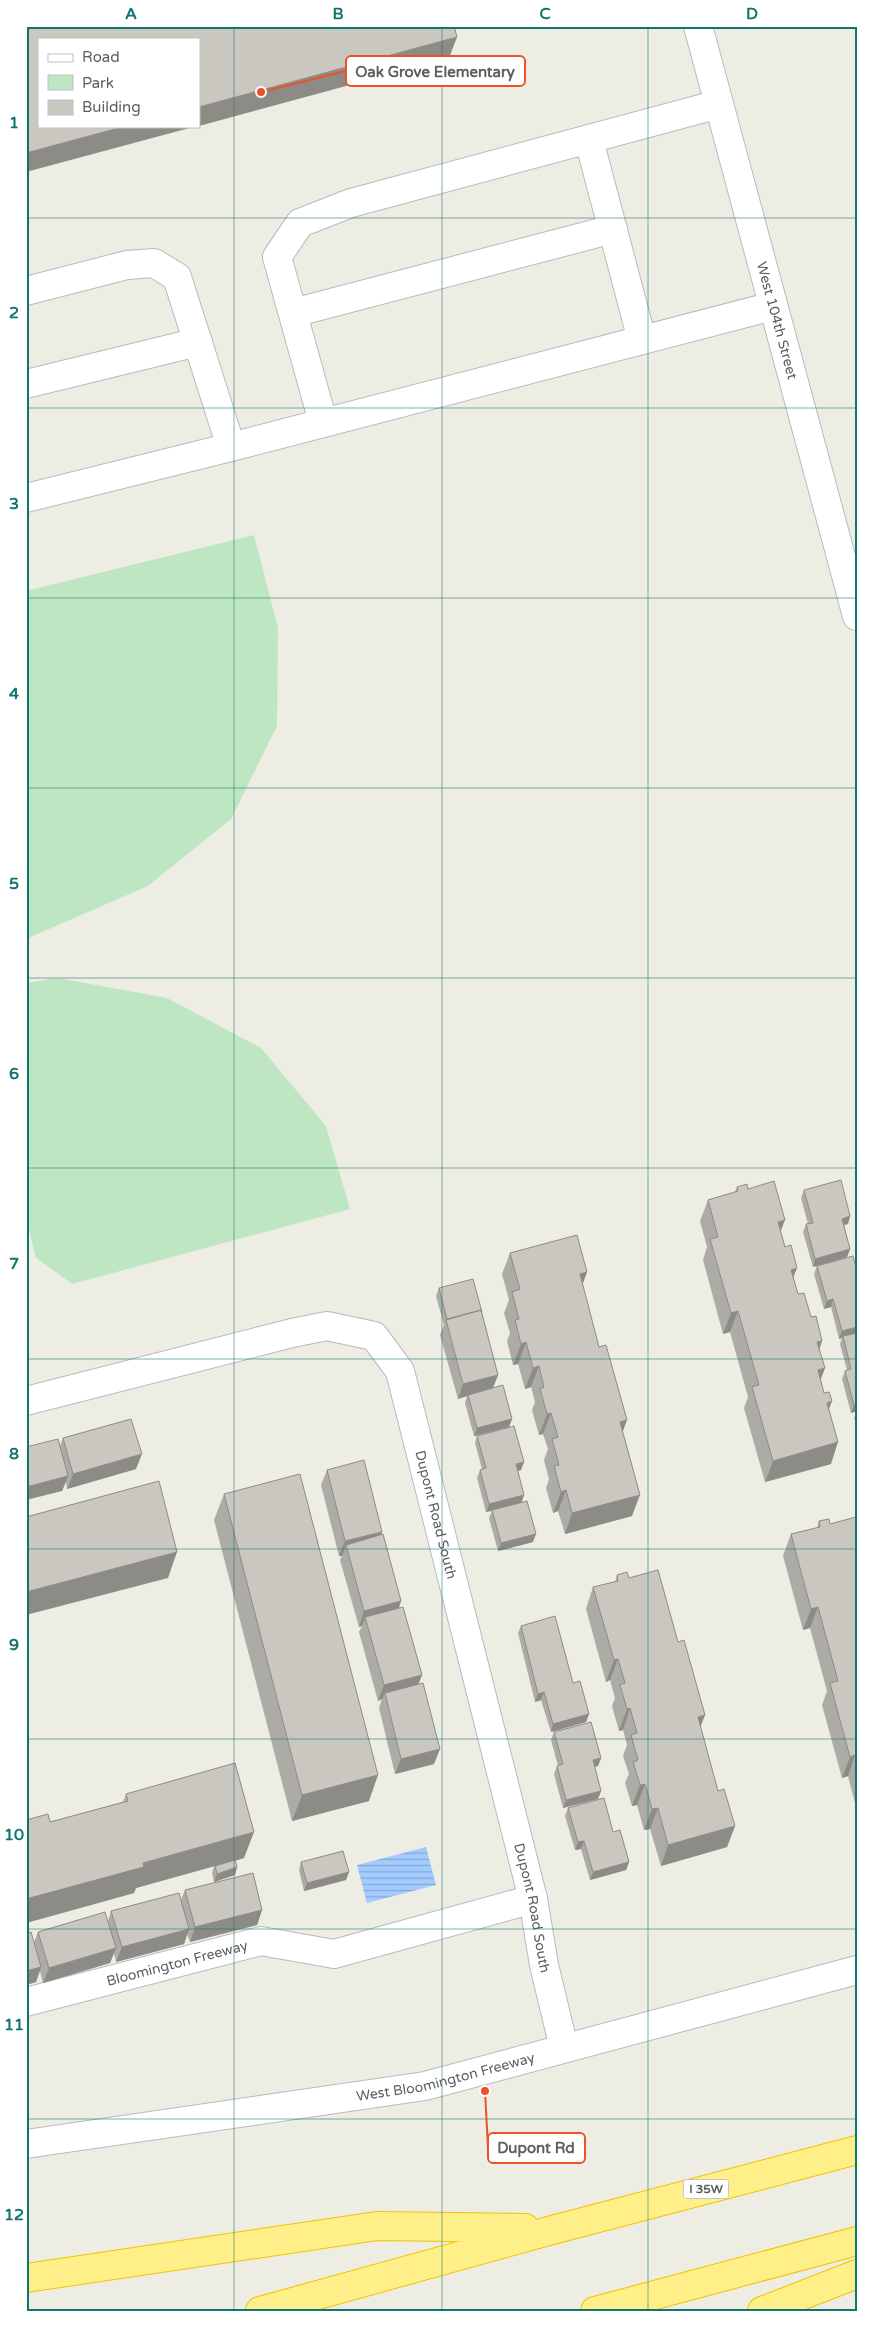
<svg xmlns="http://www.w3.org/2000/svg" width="883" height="2337" viewBox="0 0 883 2337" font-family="'Varela Round',sans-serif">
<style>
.green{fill:#bee6c3}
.water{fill:url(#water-rules)}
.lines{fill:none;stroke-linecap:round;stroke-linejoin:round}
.minor-casing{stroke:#b8babf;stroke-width:30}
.highway-casing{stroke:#f1c300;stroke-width:30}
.minor{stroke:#fff;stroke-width:28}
.highway{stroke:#ffef89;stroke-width:28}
.wall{fill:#adaba5}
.shaded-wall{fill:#8d8b86}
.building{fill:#c9c7c0;stroke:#8d8b86}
.grid{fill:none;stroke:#0f766e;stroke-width:1;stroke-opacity:0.55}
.labels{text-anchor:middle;stroke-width:4.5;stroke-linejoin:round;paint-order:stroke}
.shield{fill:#fff;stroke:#8c8e92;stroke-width:1}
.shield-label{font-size:12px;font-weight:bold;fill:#5b5e64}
.street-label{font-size:14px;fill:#5b5e64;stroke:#fff}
.leader{fill:none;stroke:#ec522a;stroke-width:2}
.callout-dot{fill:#ec522a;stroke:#fff;stroke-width:2}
.callout{fill:#fff;stroke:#ec522a;stroke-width:2}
.callout-label{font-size:15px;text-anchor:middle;font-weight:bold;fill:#5b5e64}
.neatline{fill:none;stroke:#0f766e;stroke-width:2}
.grid-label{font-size:16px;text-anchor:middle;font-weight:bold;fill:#0f766e}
</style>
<defs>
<pattern id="water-rules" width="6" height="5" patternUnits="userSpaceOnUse" patternTransform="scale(1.25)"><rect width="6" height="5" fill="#a2cbff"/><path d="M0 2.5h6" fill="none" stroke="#87a8d2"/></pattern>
</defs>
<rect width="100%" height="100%" fill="#eeede3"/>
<path class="green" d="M254,535l24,93 -1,98 -46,93 -83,67 -122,53v-348z
M58,978l109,20 94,50 65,78 24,83 -278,75 -36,-26 -10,-41v-234z"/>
<path class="water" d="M426,1847l10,38 -69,18 -10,-38z"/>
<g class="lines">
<defs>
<g id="minor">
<path id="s1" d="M698,26l159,590"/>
<path d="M589,140l53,200"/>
<path d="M26,291l101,-26 27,-2 23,14 54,170"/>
<path d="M293,313l320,-84"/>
<path d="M26,384l172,-42"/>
<path d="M323,422l-46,-165 23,-34 51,-20 368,-99"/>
<path d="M26,498l205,-51 542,-141"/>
<path id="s2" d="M26,1401l266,-68 35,-7 47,10 26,35 133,528 11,66 20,83"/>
<path id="s3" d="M26,2002l235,-61 73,13 199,-55"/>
<path id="s4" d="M26,2144l399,-58 432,-116"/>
</g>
<path id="highway" d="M26,2278l351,-52 148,2
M260,2311l296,-82 301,-79
M595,2311l262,-70
M762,2311l95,-37"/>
</defs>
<use href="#minor" class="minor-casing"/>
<use href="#highway" class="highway-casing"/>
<use href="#minor" class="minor"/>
<use href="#highway" class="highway"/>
</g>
<path class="wall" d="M737,1187l11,2 33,43 17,62 24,47 -3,8 6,19 -5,12 9,29 2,55 -66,18 -21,-74 4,-11 -18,-65 -7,2 -20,-74 4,-13 -7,-26 8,-21 27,-8z
M804,1190l46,26 -2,8 -4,1 6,24 -3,8 -34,10 -10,-35 3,-8h2l-7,-26z
M510,1253l77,19 -5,13 17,62 28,73 -5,12 10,84 -67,18 -7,-23 -5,2 -7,-25 3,-9 -5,-19 4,-11 -5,-15 -4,1 -7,-25 3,-8 -4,-15 -6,2 -7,-25 -5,1 -6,-24 3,-8 -6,-20 5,-13 -7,-26z
M853,1256l4,155 -6,2 -9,-34 3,-8 2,-1 -7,-26 2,-6 -3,1 -8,-32 -7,2 -10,-35 3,-8z
M439,1288l43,24v2l16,61 -5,13 19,31 -3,8 -35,9 -9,-33 2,-7 -9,3 -18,-64 4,-10 -8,-29z
M857,1412v15l-3,-9z
M477,1436l47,26 -3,8 -3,1 6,24 -2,7 11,40 -35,9 -9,-33 3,-7 -6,1 -9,-34 3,-8 2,-1 -7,-26z
M63,1438l73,31 -69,20 -1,-7 -4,9 -2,-45z
M327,1470l54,65 20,66 -2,7 23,67 -4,9 16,80 -39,10 -16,-66 3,-9 -4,2 -19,-69 3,-6 -3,1 -19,-67 2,-4h-3l-18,-71z
M224,1494l145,307 -77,20 -78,-301z
M857,1519v292l-9,-35 -6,2 -20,-73 5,-14 -17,-63 -7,2 -20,-74 8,-22 26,-6 2,-7 11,3z
M617,1575l12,3 71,149 18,64 17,35 -8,21 -66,19 -11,-37 -6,1 -7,-25 -5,1 -7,-23 4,-9 -6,-18 4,-11 -4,-15 -4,1 -7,-25 3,-8 -5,-18 -4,2 -20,-73 7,-22 22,-5z
M521,1626l52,57 16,31 -3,8 -35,10 -10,-32 -6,2 -17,-69z
M554,1732l47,26 -3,8 -4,1 7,24 -3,8 -35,9 -9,-34 3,-8h1l-7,-26z
M126,1794l118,64 -9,3 2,6 -2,8 -21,7 -2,-9 2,-7 -78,22 -2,5 -108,30v-103l24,2 73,-20z
M568,1808l45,24 16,30 -3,8 -36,10 -9,-31 -6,1 -10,-34z
M301,1862l48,10 -3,8 -42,11 -5,-21z
M185,1890l77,20 -5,15 -67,17 -3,-8 -3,10 -68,18 -2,-9 -4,10 -67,20 -3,-12 -4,11 -10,3v-52l8,9 4,-10 70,-11 3,-10 70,-11z"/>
<path class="shaded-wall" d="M457,37l-8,21 -250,68v-19z
M126,126h71l-171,46v-19z
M850,1216l-2,8 -9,2 3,-7z
M785,1220l-8,21 1,-19z
M850,1249l-3,8 -34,10 2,-8z
M797,1268l-8,21 2,-19z
M587,1272l-8,22 1,-20z
M833,1299l-2,8 -7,2 3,-8z
M738,1311l-8,21 -7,2 8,-21z
M857,1327v7l-14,2 -1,2 -3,1 3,-8z
M822,1341l-7,21 2,-20z
M526,1342l-8,22 -5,1 8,-21z
M539,1366l-8,21 -6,2 8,-21z
M825,1368l-8,21 1,-19z
M498,1375l-6,15 -24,5 -1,1 -9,3 5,-15z
M832,1401l-8,22 3,-20z
M857,1404v7l-6,2 3,-8z
M551,1413l-8,21 -4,1 8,-21z
M512,1419l-3,8 -35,9 3,-8z
M627,1420l-8,22 1,-20z
M838,1442l-7,22 -66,18 8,-21z
M142,1454l-6,15 -69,20 6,-15z
M524,1462l-3,8 -8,2 3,-8z
M68,1476l-6,15 -36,9v-13z
M566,1490l-8,21 -5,2 8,-21z
M524,1495l-3,8 -35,9 3,-8z
M640,1495l-8,21 -67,18 7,-21z
M382,1532l-5,15 -31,-2 -4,11h-3l6,-15z
M536,1534l-3,8 -35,9 3,-8z
M177,1552l-9,26 -142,37v-23z
M401,1601l-5,15 -31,1 -3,9 -3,1 5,-16z
M818,1607l-8,21 -7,2 8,-21z
M618,1659l-8,21 -4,2 8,-22z
M422,1675l-6,15 -31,3 -3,6 -4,2 6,-16z
M544,1692l-3,8 -6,2 3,-8z
M630,1708l-7,22 -4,1 8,-22z
M589,1714l-3,8 -35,10 2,-8z
M705,1715l-8,21 1,-19z
M440,1749l-6,15 -39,10 6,-15z
M855,1755l-7,21 -6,2 8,-21z
M601,1758l-3,8 -8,2 3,-8z
M378,1775l-9,26 -77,20 10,-26z
M645,1784l-8,21 -5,1 8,-21z
M601,1791l-3,8 -35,9 3,-8z
M658,1808l-8,21 -6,1 8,-21z
M735,1826l-8,21 -66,19 7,-21z
M254,1832l-10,26 -108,30 -2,5 -108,30v-24l117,-36z
M584,1841l-3,8 -6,1 3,-8z
M629,1862l-3,8 -36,10 3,-8z
M237,1867l-2,8 -21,7 3,-8z
M349,1872l-3,8 -42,11 3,-8z
M262,1910l-5,15 -67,17 5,-15z
M189,1929l-5,15 -68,18 6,-15z
M116,1948l-6,15 -67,20 6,-15z
M41,1967l-5,15 -10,3v-14z"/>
<path class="building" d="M26,26h428l3,11 -258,70v-68h-160v87h87l-100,27z
M841,1180l9,36 -8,3 8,30 -35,10 -9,-35 7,-1 -9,-33z
M774,1181l11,39 -7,2 7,25 6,-2 6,23 -6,2 7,24 6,-1 7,24 5,-1 6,25 -5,1 8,26 -7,2 6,23 5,-1 3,9 -5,2 11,39 -65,19 -21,-74 7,-2 -21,-74 -7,2 -21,-74 8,-2 -10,-37 30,-9 -1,-4 10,-3 1,5z
M577,1235l10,37 -7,2 19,73 7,-2 21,75 -7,2 20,73 -68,18 -6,-23 -5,2 -7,-26 5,-1 -7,-26 6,-2 -7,-24 -4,1 -7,-25 4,-2 -5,-21 -6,2 -7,-26 -5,2 -6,-24 4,-1 -7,-27 8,-3 -10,-36z
M853,1256l4,15v56l-15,4 -9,-32 -6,2 -10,-35z
M473,1279l9,33h-1v-2l-34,9 -8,-31z
M481,1310l17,65 -35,9 -17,-64z
M857,1333v71l-3,1 -9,-34 6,-2 -8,-33z
M503,1385l9,34 -35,9 -9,-33z
M131,1419l11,35 -69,20 -10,-36z
M514,1426l10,36 -8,2 8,31 -35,9 -9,-34 6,-2 -9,-32z
M58,1439l10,37 -42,11v-40z
M364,1460l18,72 -37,9 -18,-71z
M300,1474l78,301 -76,20 -78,-301z
M159,1481l18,71 -151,40v-75z
M527,1501l9,33 -35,9 -9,-33z
M856,1517l1,2v242l-2,-6 -5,2 -20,-74 8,-2 -20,-74 -7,2 -20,-75 29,-7 -1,-6 10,-2 1,5z
M383,1534l18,67 -37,10 -18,-66z
M658,1570l20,72 6,-2 21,75 -7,2 20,74 6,-2 11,37 -67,19 -10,-37 -6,1 -7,-25 -5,1 -7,-23 5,-2 -7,-25 6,-2 -7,-25 -3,1 -7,-24 5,-2 -7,-24 -4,1 -21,-73 25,-6 -1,-6 10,-3 2,6z
M403,1607l19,68 -38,10 -19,-68z
M555,1616l18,67 7,-2 9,33 -36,10 -9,-32 -6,2 -17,-68z
M423,1683l17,66 -39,10 -16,-66z
M591,1722l10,36 -8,2 8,31 -35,9 -9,-34 6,-2 -9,-32z
M235,1763l19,69 -111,31 1,4 -118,32v-79l22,-6 2,8 78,-21 -2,-7z
M604,1798l9,34 7,-2 9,32 -36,10 -9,-31 -6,1 -10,-34z
M343,1851l6,21 -42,11 -6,-21z
M235,1860l2,7 -20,7 -2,-8z
M253,1873l9,37 -67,17 -10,-37z
M179,1893l10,36 -67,18 -11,-36z
M105,1912l11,36 -67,20 -11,-36z
M31,1932l10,35 -15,4v-38z"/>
<path class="grid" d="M234,26v2285M442,26v2285M648,26v2285M26,218h831M26,408h831M26,598h831M26,788h831M26,978h831M26,1168h831M26,1359h831M26,1549h831M26,1739h831M26,1929h831M26,2119h831"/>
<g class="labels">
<rect class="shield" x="683.5" y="2179.5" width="45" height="19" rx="4"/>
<g class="shield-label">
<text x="706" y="2193">I 35W</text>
</g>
<g class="street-label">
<text dy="5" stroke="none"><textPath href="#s1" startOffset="305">West 104th Street</textPath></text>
<text dy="5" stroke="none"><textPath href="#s2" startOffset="550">Dupont Road South</textPath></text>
<text dy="5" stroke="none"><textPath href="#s2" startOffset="955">Dupont Road South</textPath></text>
<text dy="5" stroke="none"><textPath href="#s3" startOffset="156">Bloomington Freeway</textPath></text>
<text dy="5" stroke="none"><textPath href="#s4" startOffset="425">West Bloomington Freeway</textPath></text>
</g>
</g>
<path class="leader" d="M261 92L346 71M485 2091L488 2148"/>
<g class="callout-dot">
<circle cx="261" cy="92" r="5"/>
<circle cx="485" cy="2091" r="5"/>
</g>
<g class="callout">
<rect x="346" y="56" width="179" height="30" rx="5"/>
<rect x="488" y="2133" width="97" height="30" rx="5"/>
</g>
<g class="callout-label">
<text x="435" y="77">Oak Grove Elementary</text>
<text x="536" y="2153">Dupont Rd</text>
</g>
<rect width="883" height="2337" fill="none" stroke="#ffffff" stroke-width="55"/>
<rect x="38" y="38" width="162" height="90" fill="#ffffff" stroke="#bdbfc1"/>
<rect x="48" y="54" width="25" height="8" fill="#ffffff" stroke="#bdbfc1"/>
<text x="82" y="62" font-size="15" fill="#5b5e64">Road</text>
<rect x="48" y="75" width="25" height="15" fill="#bee6c3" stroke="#bdbfc1"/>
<text x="82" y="88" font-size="15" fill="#5b5e64">Park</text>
<rect x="48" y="100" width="25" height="15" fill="#c9c7c0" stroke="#bdbfc1"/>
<text x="82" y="112" font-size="15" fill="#5b5e64">Building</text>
<rect x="28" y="28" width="828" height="2282" class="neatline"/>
<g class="grid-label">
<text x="131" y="19">A</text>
<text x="338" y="19">B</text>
<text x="545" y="19">C</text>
<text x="752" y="19">D</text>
<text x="14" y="128">1</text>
<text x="14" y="318">2</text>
<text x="14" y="509">3</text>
<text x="14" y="699">4</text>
<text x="14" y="889">5</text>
<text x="14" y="1079">6</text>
<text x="14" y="1269">7</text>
<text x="14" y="1459">8</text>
<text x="14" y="1650">9</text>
<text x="14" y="1840">10</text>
<text x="14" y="2030">11</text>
<text x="14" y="2220">12</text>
</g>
</svg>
